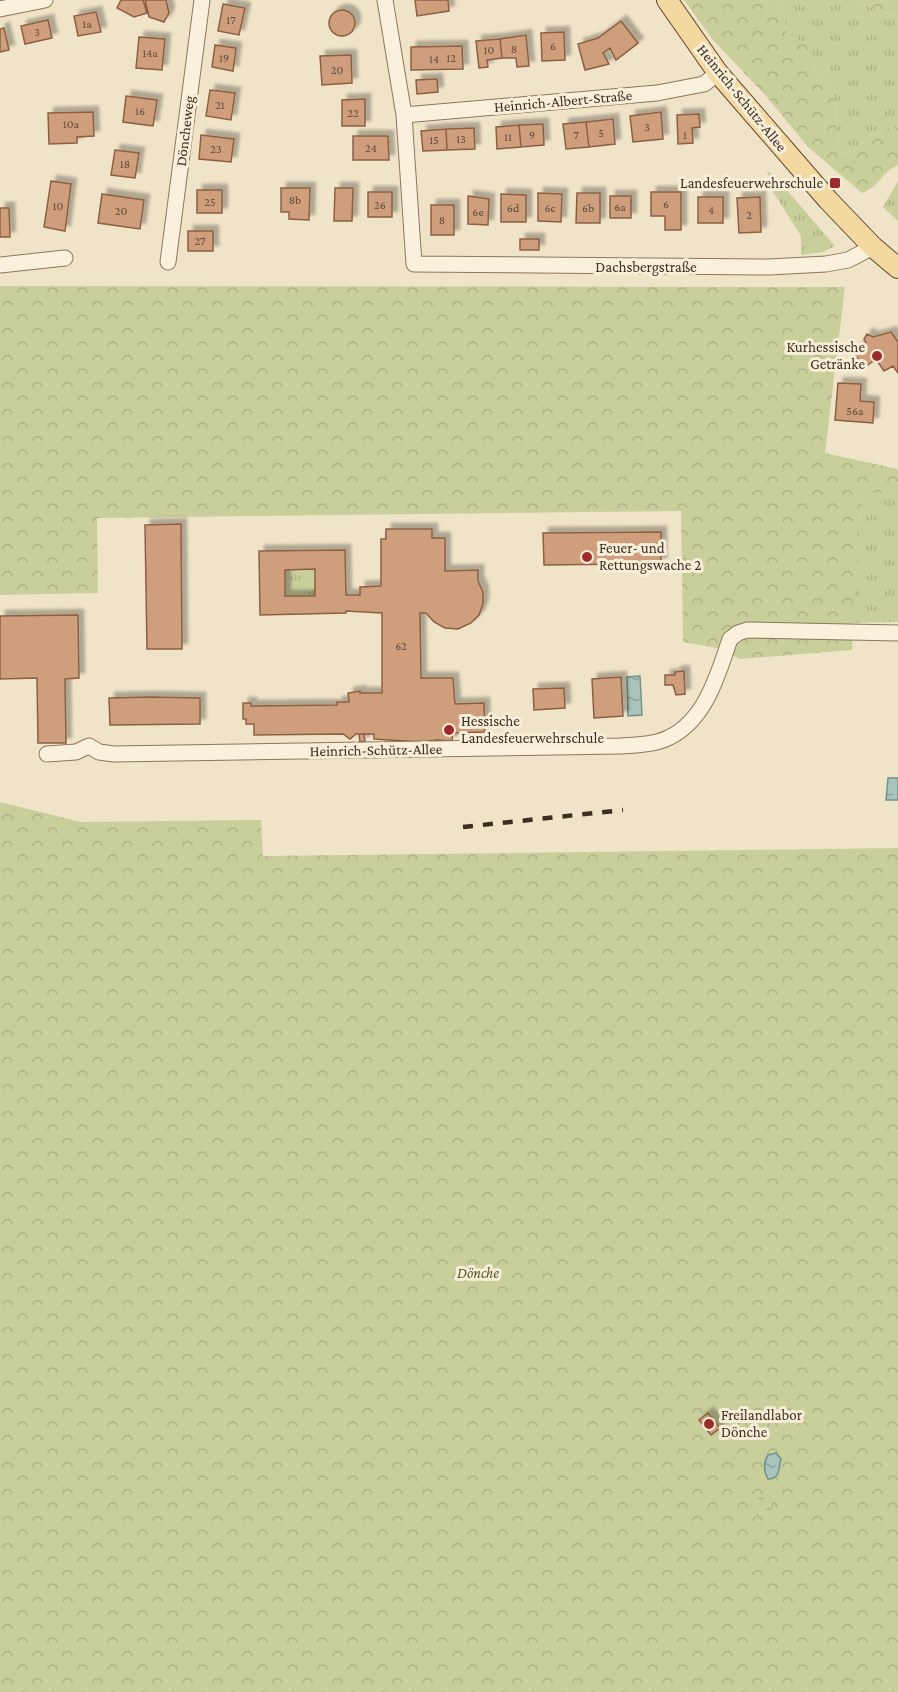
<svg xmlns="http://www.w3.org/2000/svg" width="898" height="1692" viewBox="0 0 898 1692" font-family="'Crimson Pro',serif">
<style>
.grass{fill:url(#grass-tufts)}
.forest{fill:url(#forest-crowns)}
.wetland{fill:url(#wetland-marsh)}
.water{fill:url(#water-ripples);stroke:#6f938a;stroke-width:1.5}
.building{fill:#cf9f7d;stroke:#8d5f41;stroke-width:1.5;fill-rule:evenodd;filter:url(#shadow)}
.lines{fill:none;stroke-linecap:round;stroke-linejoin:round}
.minor-casing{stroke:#8d765c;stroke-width:17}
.major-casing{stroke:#5b4430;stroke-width:22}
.minor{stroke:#faf1dc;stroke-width:15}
.major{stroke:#f3d9a0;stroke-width:20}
.rail{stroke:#3d2e20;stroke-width:4.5;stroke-dasharray:10 10;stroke-linecap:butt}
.poi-dot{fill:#9e2a2b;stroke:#f7eed8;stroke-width:2}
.labels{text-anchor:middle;stroke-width:6;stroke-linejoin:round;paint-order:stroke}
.number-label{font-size:12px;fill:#624a37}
.street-label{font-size:15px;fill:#3d2e20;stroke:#f7eed8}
.poi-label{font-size:15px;fill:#3d2e20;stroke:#f7eed8;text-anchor:start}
.park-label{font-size:15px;font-style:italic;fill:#4d5a26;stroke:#f7eed8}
</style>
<defs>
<pattern id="grass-tufts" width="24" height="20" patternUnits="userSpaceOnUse" patternTransform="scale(1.5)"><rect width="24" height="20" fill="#c9cf9b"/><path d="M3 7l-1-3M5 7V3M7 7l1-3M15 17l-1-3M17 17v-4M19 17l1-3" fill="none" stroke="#aeb285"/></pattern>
<pattern id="forest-crowns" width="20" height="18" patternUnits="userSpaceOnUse" patternTransform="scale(1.5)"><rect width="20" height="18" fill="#c9cf9b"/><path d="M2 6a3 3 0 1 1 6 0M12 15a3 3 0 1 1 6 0" fill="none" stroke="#aeb285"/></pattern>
<pattern id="wetland-marsh" width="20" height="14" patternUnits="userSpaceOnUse" patternTransform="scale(1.5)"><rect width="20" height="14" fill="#c9cf9b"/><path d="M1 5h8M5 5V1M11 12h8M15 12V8" fill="none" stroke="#aeb285"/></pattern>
<pattern id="water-ripples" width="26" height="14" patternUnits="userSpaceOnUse" patternTransform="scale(1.5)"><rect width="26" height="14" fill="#a9c4bc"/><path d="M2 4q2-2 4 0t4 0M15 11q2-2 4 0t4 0" fill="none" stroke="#8ba098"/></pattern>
<filter id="shadow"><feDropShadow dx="5.5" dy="-5.5" stdDeviation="1.5" flood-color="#0004"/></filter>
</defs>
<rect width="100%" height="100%" fill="#f0e4c8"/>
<path class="grass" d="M782,0h77l4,4 35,13v108l-27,9 -20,20 -13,-1 -2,-52 -21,-31 -6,-21 -23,-18z
M767,171l6,3 62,72 -12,6 -22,3v-19l-29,-46z
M898,181v40l-15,-14z
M862,491l36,3v128l-45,1z
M315,569v27h-30v-26z"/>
<path class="forest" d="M684,0h98l4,31 23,16 6,23 21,31 2,52 13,1 20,-20 27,-9v40c-19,9 -16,20 -36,28l-54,-46 -41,-50 -54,-57z
M859,0h39v17l-35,-13z
M0,286l845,1 -20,166 73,16v25l-36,-2 -10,158 -112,9 -23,-11 -34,-6 -2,-131 -584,7 1,75 -98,2z
M0,802l81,20 180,-2 2,36 635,-8v844h-898z"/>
<path class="wetland" d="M759,1496h8c14,11 1,19 -11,21l-4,-8z"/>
<path class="water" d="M640,676l2,39 -14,1 -1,-39z
M888,778h10v22h-12z
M776,1453l5,6c-3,9 0,20 -13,20 -5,-9 -5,-16 0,-24z"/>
<path class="building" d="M121,0h22l4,13 -13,4 -17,-9z
M145,0h21l3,13 -5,9 -15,-5z
M415,0h33l1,11 -32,5z
M223,4l22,4 -6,27 -21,-4z
M329 23a13 13 0 1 1 26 0a13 13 0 1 1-26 0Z
M96,12l5,20 -23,4 -4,-20z
M48,20l4,18 -27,6 -4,-18z
M621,21l17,22 -22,17 -6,-12 -7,5 6,11 -24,6 -7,-26 20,-6z
M4,28l5,22 -9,2v-23z
M564,32l1,28 -23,1 -1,-28z
M526,35l3,31 -12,1 -1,-9h-14l-2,-19z
M139,37l26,2 -3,31 -26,-2z
M500,39l2,19 -15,2 1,7 -9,1 -3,-27z
M215,45l21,3 -3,23 -21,-4z
M462,46l1,23 -52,1v-23z
M351,55l1,28 -30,2 -2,-29z
M437,79l1,13 -21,2 -1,-14z
M210,90l25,3 -4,27 -25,-4z
M126,96l31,4 -4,26 -30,-4z
M365,99v27h-23v-26z
M93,112l1,24 -17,1v6l-28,1 -1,-31z
M661,112l2,27 -30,3 -3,-26z
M699,114l1,13 -8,1 1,15 -15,1 -1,-29z
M613,119l2,25 -26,3 -3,-25z
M586,122l3,25 -23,2 -3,-25z
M543,124l1,21 -23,2 -2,-22z
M519,125l2,22 -24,2 -1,-22z
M474,128l1,21 -28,1 -1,-21z
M446,129l1,21 -24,1 -2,-20z
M201,135l33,4 -3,23 -32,-3z
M353,136h35l1,24h-36z
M115,150l24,3 -4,25 -24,-3z
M51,181l20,3 -6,47 -21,-4z
M281,188h29l-1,32 -20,-1v-7h-8z
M335,188h18l-1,33h-18z
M197,190h25v23h-25z
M368,192h24v25h-24z
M651,192h30v38h-16v-14h-14z
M538,193l24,1 -1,28 -23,-1z
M577,193h23v30h-24z
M102,194l42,6 -4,29 -42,-6z
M501,194l25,1v27h-25z
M468,196l21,3 -1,26 -20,-1z
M610,196h21v22h-21z
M698,197h25v26h-25z
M760,197l1,35 -22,1 -2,-35z
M431,205h23v30h-23z
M0,208h9l1,29h-10z
M188,231h25v20h-25z
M520,239h19v11h-19z
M891,332l7,10v31l-5,-7 -9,5 -8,-12 -11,8 -13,-15 14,-10 -2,-3 3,-5 6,3z
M838,383l23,1 -1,17 14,1 -1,21 -38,-3z
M181,524l1,125h-35l-2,-124z
M386,529h46v9h13v33l33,-1v11l5,11v12l-4,11 -8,8 -13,6 -13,-1 -11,-6 -8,-9h-6l1,65h32l2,26 29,-1 1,29 -32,1 -1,8 -15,-1 -16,2 -47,-3v-5h-18l-6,5 -7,-5 -89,1v-11h-8v-5h-3v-16h8v3l86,-1v-3h12l-1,-9 12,-2v2h22v-80l-36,-2v2l-86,2 -1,-64 86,-1 1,45h14v-8l21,-1v-47h5zM315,569v27h-30v-26z
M661,532v31h-11l-1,4 -5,-2h-16v-1l-84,1 -1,-32z
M78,615l1,63 -14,1 1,64h-28l-1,-65 -37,1v-63z
M684,671l1,23 -9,1 -3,-10h-8v-10h10v-3z
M621,677l2,39 -29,2 -2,-39z
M564,688l1,20 -31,2 -1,-21z
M151,697l49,1v26l-90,1 -1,-27z
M359,734h5l1,7 -5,1z
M708,1413l12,15 -9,7 -12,-15z"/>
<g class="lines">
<defs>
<path id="minor" d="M385,0l19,115 10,149 355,3 57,-3 22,-4 25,-13
M0,9l45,-9
M404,115l253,-22 47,-9 14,-11
M168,262l34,-262
M0,265l65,-7
M47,754l29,-2 13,-6 10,6 15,2 505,-8c17,-1 36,-1 51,-9 36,-18 48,-63 60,-98l8,-6 9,-3 151,3"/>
<path id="major" d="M667,0l51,73 110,127 45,47 25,21"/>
</defs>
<use href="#minor" class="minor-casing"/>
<use href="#major" class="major-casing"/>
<use href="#minor" class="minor"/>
<use href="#major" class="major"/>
<path class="rail" d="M463,827l160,-17"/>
</g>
<g class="poi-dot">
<rect x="829" y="177" width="12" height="12" rx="3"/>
<circle cx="877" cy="356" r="6"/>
<circle cx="587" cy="557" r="6"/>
<circle cx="449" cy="730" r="6"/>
<circle cx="709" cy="1424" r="6"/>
</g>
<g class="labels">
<g class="number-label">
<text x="231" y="24">17</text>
<text x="87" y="28">1a</text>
<text x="37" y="36">3</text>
<text x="553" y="50">6</text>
<text x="514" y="53">8</text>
<text x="489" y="54">10</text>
<text x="150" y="57">14a</text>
<text x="224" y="62">19</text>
<text x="451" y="62">12</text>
<text x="434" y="63">14</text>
<text x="337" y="74">20</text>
<text x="220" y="109">21</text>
<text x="140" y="115">16</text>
<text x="353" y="117">22</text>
<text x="71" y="128">10a</text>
<text x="647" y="131">3</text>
<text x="601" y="137">5</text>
<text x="532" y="139">9</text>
<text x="576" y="139">7</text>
<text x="685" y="139">1</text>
<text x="508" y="141">11</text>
<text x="461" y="143">13</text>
<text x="434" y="144">15</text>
<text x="371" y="152">24</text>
<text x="216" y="153">23</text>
<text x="125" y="168">18</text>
<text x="295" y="204">8b</text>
<text x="210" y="206">25</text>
<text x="666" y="208">6</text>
<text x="380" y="209">26</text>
<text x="58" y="210">10</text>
<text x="620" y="211">6a</text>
<text x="513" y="212">6d</text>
<text x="550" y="212">6c</text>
<text x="588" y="212">6b</text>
<text x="711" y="214">4</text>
<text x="121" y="215">20</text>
<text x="478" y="216">6e</text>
<text x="749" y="219">2</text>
<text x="442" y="224">8</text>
<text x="200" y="245">27</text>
<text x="855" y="415">56a</text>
<text x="401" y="650">62</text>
</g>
<g class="street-label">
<text transform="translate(742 98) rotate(51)" y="5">Heinrich-Schütz-Allee</text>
<text transform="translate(563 101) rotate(-5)" y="5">Heinrich-Albert-Straße</text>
<text transform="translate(185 131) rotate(-83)" y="5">Döncheweg</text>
<text x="646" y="272">Dachsbergstraße</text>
<text transform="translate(376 750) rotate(-1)" y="5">Heinrich-Schütz-Allee</text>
</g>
<g class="poi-label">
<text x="823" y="188" text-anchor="end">Landesfeuerwehrschule</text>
<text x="865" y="352" text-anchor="end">Kurhessische<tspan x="865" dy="17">Getränke</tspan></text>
<text x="599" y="553">Feuer- und<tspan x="599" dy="17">Rettungswache 2</tspan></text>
<text x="461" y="726">Hessische<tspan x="461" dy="17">Landesfeuerwehrschule</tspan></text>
<text x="721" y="1420">Freilandlabor<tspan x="721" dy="17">Dönche</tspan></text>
</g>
<g class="park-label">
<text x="478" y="1278">Dönche</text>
</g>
</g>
</svg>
